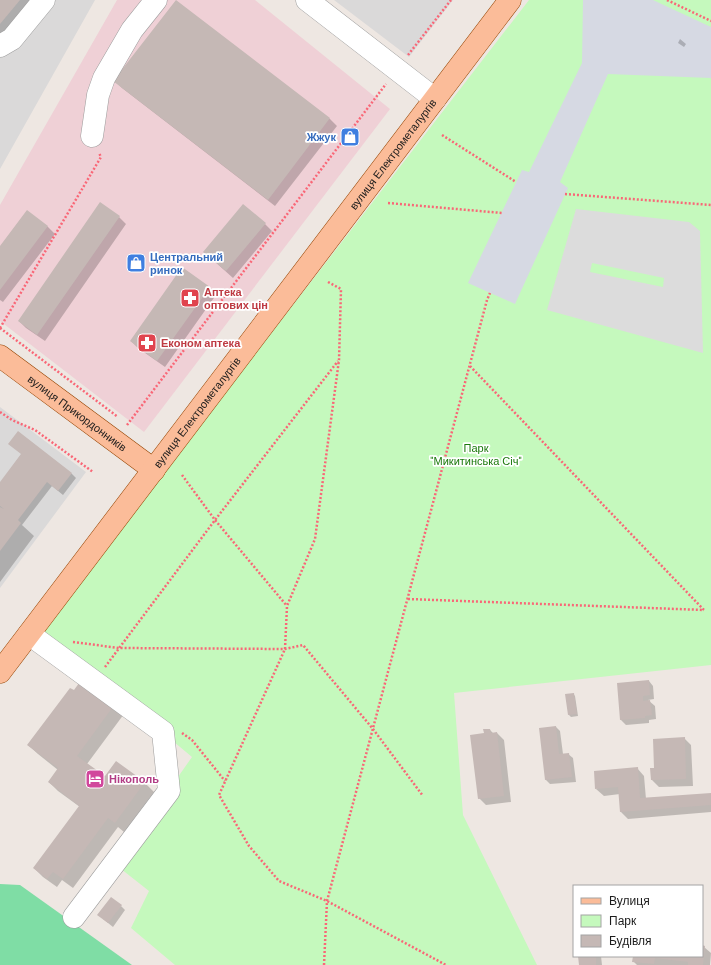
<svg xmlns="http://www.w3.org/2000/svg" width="711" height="965" viewBox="0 0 711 965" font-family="'DM Sans',sans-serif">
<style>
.residential{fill:#dad9d9}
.commercial{fill:#efd0d6}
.park{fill:#c5f9bd}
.pitch{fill:#7fdda5}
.parking{fill:#dcdcdc;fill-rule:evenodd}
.plaza{fill:#d6d9e3}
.shadow{fill:#0003}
.building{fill:#c5b8b5}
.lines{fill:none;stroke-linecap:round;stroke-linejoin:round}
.minor-casing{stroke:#9d9d9d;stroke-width:23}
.major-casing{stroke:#944300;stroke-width:23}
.path{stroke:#f96777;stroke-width:2.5;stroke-dasharray:2 2;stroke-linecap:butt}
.minor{stroke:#fff;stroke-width:22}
.major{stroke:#fbbc99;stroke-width:22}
.labels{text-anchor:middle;stroke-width:3.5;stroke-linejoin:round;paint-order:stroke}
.shop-label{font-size:11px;font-weight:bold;fill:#366cbe;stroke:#fff;text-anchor:end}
.street-label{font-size:11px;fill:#1c1c1c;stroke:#fff}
.health-label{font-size:11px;font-weight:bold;fill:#be3a42;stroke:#fff;text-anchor:start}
.park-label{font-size:11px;fill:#1a790b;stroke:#fff}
.hotel-label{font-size:11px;font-weight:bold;fill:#b23c85;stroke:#fff;text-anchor:start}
</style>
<rect width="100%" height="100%" fill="#eee7e2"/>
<path class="residential" d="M0,0h95l-95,169z
M334,0h119l-44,57z
M0,407l86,65 -86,116z"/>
<path class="commercial" d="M117,0h138l135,109 -246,323 -144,-111v-116z"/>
<path class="park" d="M529,0h182v665l-257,28 9,122 74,150h-362l-44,-37 18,-37 -33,-26 76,-108 -151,-126z"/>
<path class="pitch" d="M0,884l20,1 112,80h-132z"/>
<path class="parking" d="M576,209l113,13 11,9 3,122 -156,-43zM592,263l72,15 -1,9 -73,-15z"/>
<path class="plaza" d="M583,0h70l58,27v51l-103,-4 -48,108 8,6 -53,116 -47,-21 54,-113 7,2 53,-109z"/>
<path class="shadow" d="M0,0h44l-44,37z
M176,1l154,118 7,7 -62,80 -153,-118 -7,-7z
M680,39l6,5 -2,3 -6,-4z
M27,211l21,16 7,7 -52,68 -3,-2v-53z
M119,217l7,7 -81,117 -19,-13 -7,-7z
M265,224l7,7 -39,47 -29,-26z
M183,269l26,19 7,7 -51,72 -27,-19 -7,-7z
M30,442l42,32 4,4 -13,17 -11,-9 -30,39 12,11 -34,46v-98z
M82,681l42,33 -37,50 18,13 11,-15 29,21 9,9 -30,40 -6,-5 -45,61 -11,-8 -5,7 -14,-10 -9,-9 46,-61 -22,-16 -9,-9 9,-12 -20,-16 -10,-9 46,-53z
M649,681l4,5 1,13 -6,1 7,6 1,13 -7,1v3l-23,2 -5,-5 -3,-36z
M573,694l2,2 3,20 -7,1 -2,-2z
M556,727l4,4 3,23h5l5,4 3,24 -26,2 -4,-4z
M490,730l3,3h4l7,7 7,62 -25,3 -7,-7 6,-64z
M684,738l7,7 2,41 -34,1 -7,-7 3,-11z
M637,768l7,8 2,23 65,-5v18l-83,7 -7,-7 -1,-18 -16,2 -8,-7z
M121,906l4,4 -12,17 -10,-8z
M702,946l2,1 7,6 -1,12h-73l-4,-4 1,-5h68z
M579,956h22l1,9h-22z"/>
<path class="building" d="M0,0h20l-20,24z
M176,0l154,118 -62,82 -155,-119z
M100,202l20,14 -83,119 -19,-14z
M243,204l23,19 -40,48 -23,-19z
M27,210l21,16 -48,64v-44z
M182,267l28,20 -53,74 -27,-20z
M18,431l54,42 -14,18 -11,-9 -29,38 3,3 -21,28v-44l4,2 -4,-3v-24l21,-28 -13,-10z
M82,679l33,25 -38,52 28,20 11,-15 29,21 -30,41 -7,-5 -45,61 -10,-7 -6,7 -14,-11 46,-62 -31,-24 10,-14 -31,-23 43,-57 4,2z
M649,680l1,15 -7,1v5l7,-1 2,15 -7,1v2l-25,2 -3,-37z
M574,693l3,21 -9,1 -3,-21z
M556,726l3,28 10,-1 3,24 -27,3 -6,-52z
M483,729h7l1,4 6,-1 7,64 -26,3 -8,-64 14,-2z
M685,737l1,42 -35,1 -1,-12h4l-1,-29z
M638,767l2,31 71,-5v12l-91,7 -2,-25 -23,2 -1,-18z
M111,897l11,8 -14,18 -11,-8z
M702,945l3,1 -2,19h-15v-3l-33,-4 -1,6 -22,-2 1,-6h69z
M578,956h18v9h-17z"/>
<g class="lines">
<defs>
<path id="minor" d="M307,0l128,99
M0,46l12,-7 32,-39
M92,136l6,-41 6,-17 28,-48 24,-30
M29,634l134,98 6,59 -95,126"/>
<g id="major">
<path id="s1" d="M0,356l154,114"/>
<path id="s2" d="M0,672l510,-672"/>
</g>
</defs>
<use href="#minor" class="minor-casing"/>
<use href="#major" class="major-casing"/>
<path class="path" d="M667,0l44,21
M408,55l43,-55
M442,135l74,47
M565,194l146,11
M388,203l114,10
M328,282l13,7 -2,71 -24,179 -28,67 -2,43 -66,146 30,51 30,35 48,20 119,64
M0,328l101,-171 -2,-4
M0,328l118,89
M470,366l234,244
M0,412l12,8 23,10 58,42
M127,425l259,-341
M182,475l33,45 72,86
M408,599l296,11
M73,642l46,6 166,1 18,-4 70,84 50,67
M105,667l110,-147 123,-159
M182,733l10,7 33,41
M324,965l3,-64 160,-601 3,-7"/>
<use href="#minor" class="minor"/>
<use href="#major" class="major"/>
</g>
<defs>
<symbol id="shop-square" viewBox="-11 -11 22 22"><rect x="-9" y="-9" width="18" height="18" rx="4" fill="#3f7fe0" stroke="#fff"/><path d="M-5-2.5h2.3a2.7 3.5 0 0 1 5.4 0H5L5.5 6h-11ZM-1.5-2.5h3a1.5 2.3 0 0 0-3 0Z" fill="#fff"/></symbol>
<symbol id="pharmacy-square" viewBox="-11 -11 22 22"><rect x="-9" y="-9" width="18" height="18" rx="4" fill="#e0444e" stroke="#fff"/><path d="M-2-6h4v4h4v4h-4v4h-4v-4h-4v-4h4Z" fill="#fff"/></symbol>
<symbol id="hotel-square" viewBox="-11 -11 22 22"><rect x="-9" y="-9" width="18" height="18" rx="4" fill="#d1479c" stroke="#fff"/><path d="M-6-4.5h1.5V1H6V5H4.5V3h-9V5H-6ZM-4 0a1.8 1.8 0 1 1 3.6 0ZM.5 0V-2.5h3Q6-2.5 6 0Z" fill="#fff"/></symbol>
</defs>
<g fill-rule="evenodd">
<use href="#shop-square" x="339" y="126" width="22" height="22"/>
<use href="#shop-square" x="125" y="252" width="22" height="22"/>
<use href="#pharmacy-square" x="179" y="287" width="22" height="22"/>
<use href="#pharmacy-square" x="136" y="332" width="22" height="22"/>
<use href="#hotel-square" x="84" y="768" width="22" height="22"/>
</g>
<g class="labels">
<g class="shop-label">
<text x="336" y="141">Жжук</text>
<text x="150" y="261" text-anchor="start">Центральний<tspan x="150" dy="13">ринок</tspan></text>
</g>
<g class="street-label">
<text dy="4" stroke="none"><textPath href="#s2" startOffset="650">вулиця Електрометалургів</textPath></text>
<text dy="4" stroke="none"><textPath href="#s1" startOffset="96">вулиця Прикордонників</textPath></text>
<text dy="4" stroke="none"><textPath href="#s2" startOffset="326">вулиця Електрометалургів</textPath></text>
</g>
<g class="health-label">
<text x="204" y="296">Аптека<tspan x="204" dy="13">оптових цін</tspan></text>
<text x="161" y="347">Економ аптека</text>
</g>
<g class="park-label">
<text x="476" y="452">Парк<tspan x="476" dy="13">"Микитинська Січ"</tspan></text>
</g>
<g class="hotel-label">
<text x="109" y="783">Нікополь</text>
</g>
</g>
<rect x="573" y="885" width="130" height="72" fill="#ffffff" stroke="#a4a4a4"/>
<rect x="581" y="898" width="20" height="6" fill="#fbbc99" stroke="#a4a4a4"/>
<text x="609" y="905" font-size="12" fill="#1c1c1c">Вулиця</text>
<rect x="581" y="915" width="20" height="12" fill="#c5f9bd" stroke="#a4a4a4"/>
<text x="609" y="925" font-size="12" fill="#1c1c1c">Парк</text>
<rect x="581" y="935" width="20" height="12" fill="#c5b8b5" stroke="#a4a4a4"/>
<text x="609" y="945" font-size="12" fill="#1c1c1c">Будівля</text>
</svg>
